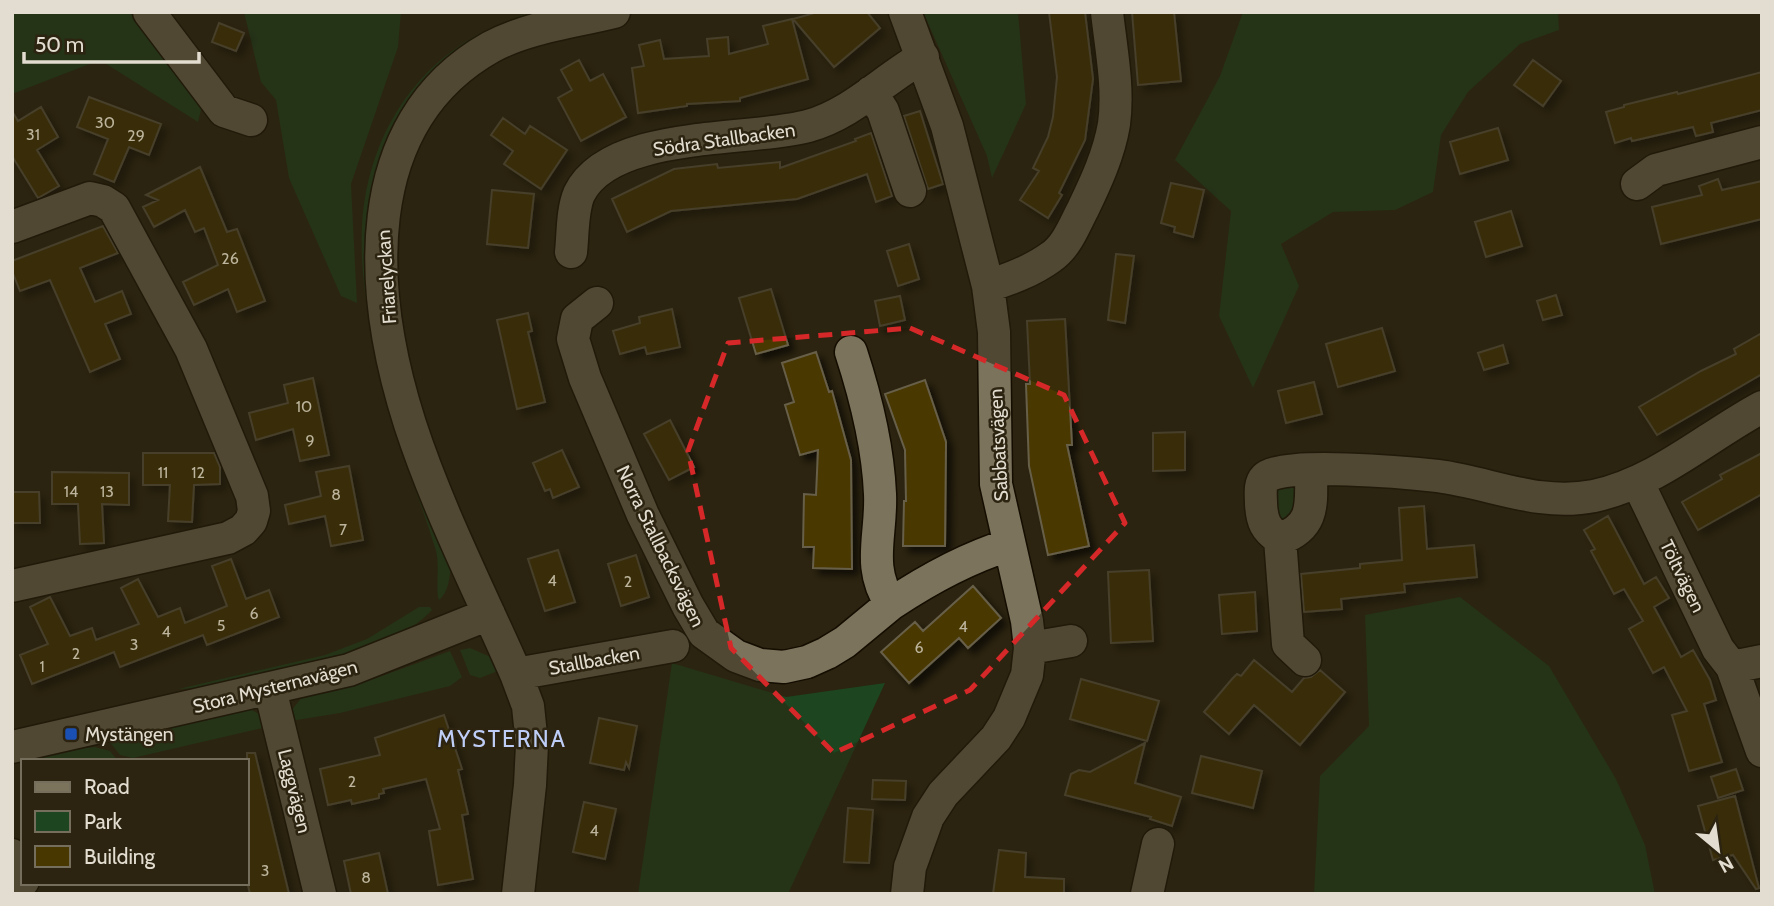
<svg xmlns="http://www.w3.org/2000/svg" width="1774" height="906" viewBox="0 0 1774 906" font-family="Cabin,sans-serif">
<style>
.green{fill:#1d451f}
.building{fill:#493700;stroke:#675f48;stroke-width:2;filter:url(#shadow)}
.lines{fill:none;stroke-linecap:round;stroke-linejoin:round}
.minor-casing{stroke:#140d00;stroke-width:35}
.minor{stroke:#7c735d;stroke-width:32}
.marked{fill:none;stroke:#d62828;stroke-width:5;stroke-dasharray:14 9;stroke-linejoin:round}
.transit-dot{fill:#1a4fb4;stroke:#2c2410;stroke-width:2.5}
.labels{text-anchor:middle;stroke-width:5;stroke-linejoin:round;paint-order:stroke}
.number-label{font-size:16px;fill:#bcb49c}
.street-label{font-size:19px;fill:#e2ddd0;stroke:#2c2410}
.poi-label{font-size:19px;fill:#e2ddd0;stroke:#2c2410;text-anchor:start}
.quarter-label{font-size:23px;letter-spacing:2px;fill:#bfcef7;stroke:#2c2410}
</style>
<defs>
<filter id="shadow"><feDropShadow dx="6" dy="6" stdDeviation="3.5" flood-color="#0009"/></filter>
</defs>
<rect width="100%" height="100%" fill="#2c2410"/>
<path class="green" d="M12,12h120l70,94 -4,16 -98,-62 -88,34z
M244,12h157l-3,35 -47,137 6,119 -16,-7 -52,-118 -13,-78 -15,-18z
M533,12h24l-153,100c-19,34 -31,69 -34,108l81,343c-1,13 -2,29 -12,37 -4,-9 1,-34 -3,-49 -16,-54 -40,-107 -53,-162 -12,-47 -24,-115 -21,-164 7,-104 69,-185 171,-213z
M923,12h95l8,92 -34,74 -5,-22z
M1243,12h315l1,18 -39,14 -52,48 -27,43 -8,57 -38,18 -62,2 -52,32 18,42 -46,102 -34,-72 12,-105 -56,-51 45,-84z
M1296,481l6,25 -26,22v-45z
M1460,597l89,69 67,113 29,66 10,49h-341l6,-118 49,-50 -4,-111z
M419,607h11l2,3c-46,50 -165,64 -230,78l-24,1 147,-34 42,-16z
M470,648l23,10 5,13 -18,7 -10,-3 -10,-25z
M450,651l12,26 -12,9 -110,27 -49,8v-10l11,-14 69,-17z
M672,663l114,34 99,-14 -97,211h-150z
M250,709l15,8 2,10 -134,31 -13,-3 -12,-15z
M95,747l15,4 8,10h-93l11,-9z"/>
<path class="building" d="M818,12h49l13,16 -46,39 -41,-48z
M1049,12h36l8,67 -8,61 -26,53 3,2 -14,23 -28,-18 19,-29 -6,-3 15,-31 5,-20 4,-40z
M1132,12h42l7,69 -43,4z
M792,19l16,60 -68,19v3l-53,3v2l-49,7 -6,-45 12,-2 -5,-21 21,-5 4,19 45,-3 -2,-17 21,-2 1,17 39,-10 -5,-18z
M219,23l25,10 -8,18 -24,-9z
M579,60l11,21 13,-7 23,43 -45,24 -23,-43 14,-8 -11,-20z
M1533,60l28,21 -18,25 -29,-21z
M1762,72v38l-51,13 2,9 -17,4 -3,-9 -61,14 -1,-3 -16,5 -9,-31 18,-5v-2l53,-13 1,2z
M89,97l72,27 -12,31 -20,-8 -15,35 -20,-8 14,-35 -31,-12z
M41,107l17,30 -21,13 22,36 -21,12 -26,-42v-45l6,10z
M920,111l23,73 -15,5 -24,-73z
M503,118l22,16 5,-8 37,24 -26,39 -37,-25 9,-13 -22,-16z
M1498,128l10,32 -48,14 -10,-32z
M871,133l21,63 -16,6 -9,-28 -70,25 -126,12 -44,21 -15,-33 62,-30 43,-5 1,4 62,-6v6l76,-27 -1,-2z
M200,167l27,65 10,-3 28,72 -28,11 -9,-23 -34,16 -11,-23 35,-17 -14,-37 -9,4 -10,-22 -31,17 -11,-20 15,-7 -12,-5z
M1718,179l4,11 40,-9v38l-101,25 -9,-37 50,-12 -3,-9z
M1171,183l33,7 -11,47 -19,-5 1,-5 -14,-4z
M492,190l42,4 -6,54 -41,-4z
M1511,211l11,35 -36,11 -11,-35z
M103,226l15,27 -38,15 15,34 27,-11 9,23 -26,10 15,35 -30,13 -40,-92 -30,11 -8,-20v-10z
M909,244l10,35 -21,7 -11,-35z
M1116,254l18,2 -9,67 -17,-3z
M771,289l17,56 -32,9 -17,-56z
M1556,295l6,20 -19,5 -6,-19z
M900,296l5,24 -25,6 -5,-25z
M672,309l8,38 -33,7 -2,-7 -25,7 -7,-23 27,-8 -1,-6z
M528,313l4,18 -4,1 17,70 -28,7 -20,-89z
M1065,319l7,126h-5l22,101 -41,9 -19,-89 -3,-82h4l-3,-63z
M1382,328l13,43 -57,16 -12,-43z
M1762,333v41l-105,61 -18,-28 62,-36 35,-17 -2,-5z
M1503,345l5,18 -24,7 -6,-17z
M816,352l13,40 3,-1 19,69 1,109 -39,-1 1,-21h-11l1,-53 12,1 2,-45 -18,5 -15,-50 9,-3 -12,-39z
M313,378l16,77 -29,6 -7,-32 -37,11 -7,-27 39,-10 -4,-18z
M925,380l21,62 -1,104h-42l1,-45h2l-1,-51 -20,-56z
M1314,382l8,32 -36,9 -8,-32z
M670,420l24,47 -25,13 -25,-46z
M1185,432v38l-32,1v-38z
M562,450l17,37 -26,11 -3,-9 -5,2 -12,-28z
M143,453h71l6,14v17l-26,1 -2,37 -24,-1 2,-36h-27z
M1762,453v41l-64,36 -16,-28 40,-23 -2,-4z
M349,466l14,74 -32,6 -6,-30 -36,8 -4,-19 36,-9 -5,-24z
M52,472l77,1v32l-27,-1 2,39 -24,1 -2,-40h-26z
M12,492h27l1,31h-28z
M1424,506l3,43 47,-4 3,32 -73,7 1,8 -64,7 1,10 -38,3 -3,-38 59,-6v-4l42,-4 -3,-52z
M1608,516l36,68 12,-7 13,21 -15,9 27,50 12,-7 17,30 6,20 -12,4 18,58 -33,9 -17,-56 15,-4 -23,-44 -11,6 -24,-44 14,-8 -19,-32 -10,5 -23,-43 4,-2 -11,-19z
M558,550l17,52 -30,9 -17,-52z
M636,555l13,42 -28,9 -13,-42z
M231,559l15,40 23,-9 10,27 -72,28 -4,-10 -83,32 -6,-15 -82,32 -12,-29 28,-11 -18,-37 20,-10 20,39 22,-8 4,12 43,-16 -18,-36 17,-9 20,38 22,-9 5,15 42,-17 -15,-40z
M1149,570l4,71 -42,2 -3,-71z
M973,586l28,32 -33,30 -9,-10 -50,45 -28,-31 34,-30 8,9z
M1255,592l2,39 -35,3 -3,-39z
M1254,660l38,32 12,-14 7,-1 9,-7 25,22 -45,53 -46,-40 -25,29 -25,-22 28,-33 5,-5 4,2z
M1081,679l78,22 -12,40 -77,-22z
M444,715l18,54 -4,1 10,44 -6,1 11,64 -35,6 -9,-54 11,-2 -14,-50 -43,10 1,4 -5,1v4l-27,6 -1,-4 -23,5 -8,-36 60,-14 -5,-17z
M599,718l38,8 -8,42 -3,-6 -2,8 -34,-7z
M1145,743l-10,40 46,14 -9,29 -22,-7 1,-2 -86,-22 6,-21 8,-4 11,2z
M247,753h8l34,141h-39l-3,-13z
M1201,756l61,15 -9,37 -61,-15z
M1736,769l7,21 -25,8 -7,-21z
M873,780l33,1 -1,19 -33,-1z
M1735,796l24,92 -3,1 -23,-34 -20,5 -15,-54z
M584,802l32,7 -11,50 -32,-7z
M848,808l25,2 -4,53 -25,-1z
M999,850l27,3 -1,24 39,2v15h-71z
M379,853l9,41h-37l-7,-33z"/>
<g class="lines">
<defs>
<path id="minor" d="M149,12l75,99 27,9
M905,12l42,114 41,160 6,46 2,152 31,137 3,27 -3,27 -18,43 -13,20 -53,56 -15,23 -18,50 -3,27
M871,92l12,19 27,80
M1637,184l19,-14 106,-28
M12,227l78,-29 13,3 11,7 77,141 61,147 2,15 -3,10 -8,9 -15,8 -216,48
M571,252c2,-18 1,-41 8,-58 31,-64 170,-52 229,-68 44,-12 76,-47 115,-69
M988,286c22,-7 44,-15 63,-29 16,-11 23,-31 32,-48 13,-27 26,-55 31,-85 5,-36 -3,-75 -7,-112
M597,303l-20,16 -4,20 12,39 58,137 45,91 16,27 32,23 24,9 24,2 23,-5 20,-9 18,-11 46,-38
M851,352c15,46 27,95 29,142 2,41 -14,73 11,110 36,-24 76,-46 118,-59
M1311,470c0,33 5,56 -31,69 -15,-10 -18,-18 -19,-35 0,-8 -2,-20 4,-26 16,-17 146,-5 173,-2 53,7 101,31 156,20 64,-14 112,-59 168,-89
M1638,483l80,166 14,18 30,84
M1280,539l8,105 17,16
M1030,648l41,-7
M1732,667l30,-6
M516,674l157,-28
M270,689l50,205
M12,747l337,-77 140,-56
M12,855l11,26
M518,894l12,-109 2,-40 -4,-39 -12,-32c-36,-82 -78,-164 -106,-250 -41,-128 -56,-300 81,-377 37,-20 83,-25 123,-35
M1147,894l11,-50"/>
</defs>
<use href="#minor" class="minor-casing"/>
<use href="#minor" class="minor"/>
</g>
<path d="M0 0H1774V906H0ZM910,328l154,67 61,128 -155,167 -136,63 -103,-105 -43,-197 40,-108z" fill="#2c2410" fill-opacity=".55" fill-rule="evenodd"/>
<path class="marked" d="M910,328l154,67 61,128 -155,167 -136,63 -103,-105 -43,-197 40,-108z"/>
<rect class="transit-dot" x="64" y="727" width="14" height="14" rx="3.5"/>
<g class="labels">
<g class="number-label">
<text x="105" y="128">30</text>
<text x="33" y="140">31</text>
<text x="136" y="141">29</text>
<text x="230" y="264">26</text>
<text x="304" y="412">10</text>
<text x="310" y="446">9</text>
<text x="163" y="478">11</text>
<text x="198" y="478">12</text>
<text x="71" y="497">14</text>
<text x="107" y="497">13</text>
<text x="336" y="500">8</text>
<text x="343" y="535">7</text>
<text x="552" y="586">4</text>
<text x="628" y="587">2</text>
<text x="254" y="619">6</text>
<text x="221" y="631">5</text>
<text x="963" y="632">4</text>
<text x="166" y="637">4</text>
<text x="134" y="650">3</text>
<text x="919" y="653">6</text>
<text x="76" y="659">2</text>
<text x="42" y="672">1</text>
<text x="352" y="787">2</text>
<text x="594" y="836">4</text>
<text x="265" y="876">3</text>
<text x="366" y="883">8</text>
</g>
<g class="street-label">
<text transform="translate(724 139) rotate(-8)" y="7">Södra Stallbacken</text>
<text transform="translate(386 277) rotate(-94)" y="7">Friarelyckan</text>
<text transform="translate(998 445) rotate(-93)" y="7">Sabbatsvägen</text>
<text transform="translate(661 546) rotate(64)" y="7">Norra Stallbacksvägen</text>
<text transform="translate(1683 576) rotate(64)" y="7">Töltvägen</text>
<text transform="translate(594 660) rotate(-10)" y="7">Stallbacken</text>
<text transform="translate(275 686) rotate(-14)" y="7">Stora Mysternavägen</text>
<text transform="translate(295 791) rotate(76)" y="7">Laggvägen</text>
</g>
<g class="poi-label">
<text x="85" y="741">Mystängen</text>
</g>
<g class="quarter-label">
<text x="502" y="747">MYSTERNA</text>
</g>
</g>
<rect width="1774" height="906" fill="none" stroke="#e2ddd0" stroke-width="28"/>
<rect x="21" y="759" width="228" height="126" fill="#2c2410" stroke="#756e5d" stroke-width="2"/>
<rect x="35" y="782" width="35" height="10" fill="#7c735d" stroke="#756e5d" stroke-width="2"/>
<text x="84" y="794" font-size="21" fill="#e2ddd0">Road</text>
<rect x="35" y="811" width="35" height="21" fill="#1d451f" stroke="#756e5d" stroke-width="2"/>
<text x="84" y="829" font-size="21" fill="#e2ddd0">Park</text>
<rect x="35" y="846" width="35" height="21" fill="#493700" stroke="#756e5d" stroke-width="2"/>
<text x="84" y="864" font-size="21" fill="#e2ddd0">Building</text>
<g transform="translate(1718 850) rotate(151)" stroke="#2c2410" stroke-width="5" paint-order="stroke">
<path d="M0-5L12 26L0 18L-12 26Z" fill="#e2ddd0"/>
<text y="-10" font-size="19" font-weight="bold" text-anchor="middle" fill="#e2ddd0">N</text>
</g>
<path d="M24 52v10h175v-10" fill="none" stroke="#e2ddd0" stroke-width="3.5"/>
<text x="35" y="52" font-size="21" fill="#e2ddd0" stroke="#2c2410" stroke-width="5" paint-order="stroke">50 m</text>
</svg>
